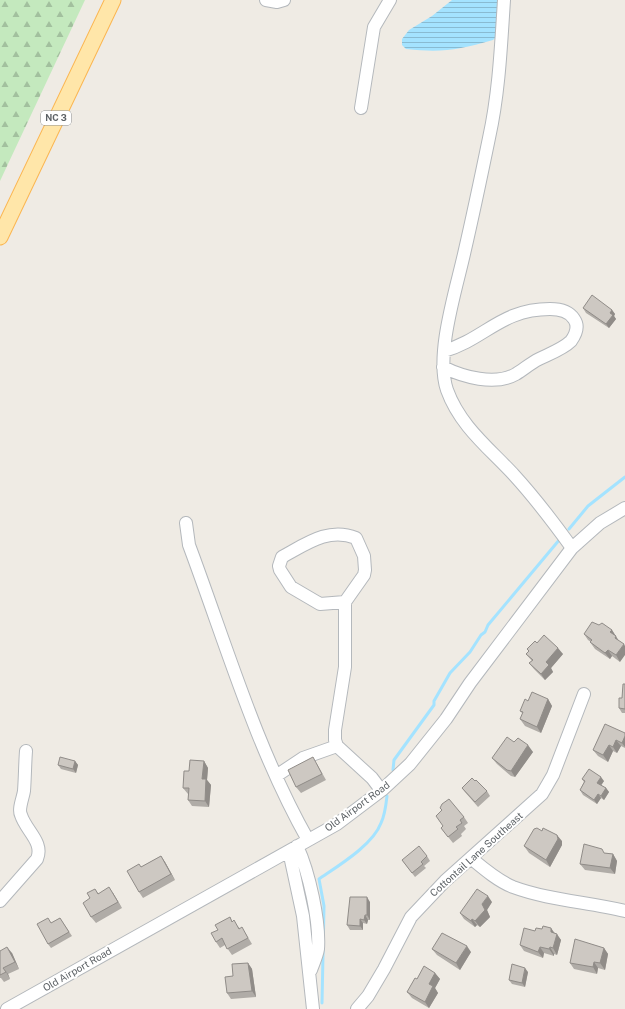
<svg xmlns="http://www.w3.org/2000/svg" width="625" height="1009" viewBox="0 0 625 1009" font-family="'Public Sans',sans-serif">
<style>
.forest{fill:url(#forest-firs)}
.water{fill:url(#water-rules)}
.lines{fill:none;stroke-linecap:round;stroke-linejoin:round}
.stream{stroke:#a4e3ff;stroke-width:3}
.minor-casing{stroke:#b4b8bc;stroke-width:14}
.major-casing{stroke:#fbb651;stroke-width:17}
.minor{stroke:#fff;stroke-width:12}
.major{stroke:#ffe6a9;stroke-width:15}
.wall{fill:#b0aca7}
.shaded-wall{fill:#908c88}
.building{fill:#cdc8c2;stroke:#908c88}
.labels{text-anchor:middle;stroke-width:4;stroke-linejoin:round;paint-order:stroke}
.shield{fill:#fff;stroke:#8d9093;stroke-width:1}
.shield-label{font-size:9px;font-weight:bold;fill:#5c6165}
.street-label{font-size:10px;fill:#5c6165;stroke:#fff}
</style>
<defs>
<pattern id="forest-firs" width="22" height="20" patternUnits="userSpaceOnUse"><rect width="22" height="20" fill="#c4e9be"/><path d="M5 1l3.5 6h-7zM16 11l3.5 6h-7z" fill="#a2c09e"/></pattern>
<pattern id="water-rules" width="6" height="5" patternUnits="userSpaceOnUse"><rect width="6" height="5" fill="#a4e3ff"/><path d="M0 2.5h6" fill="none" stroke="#89bbd2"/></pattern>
</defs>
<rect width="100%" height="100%" fill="#efebe4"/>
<path class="forest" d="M0,0h85l-85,181z"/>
<path class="water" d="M452,0h49l-5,37 -3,3c-35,10 -51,13 -87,9l-4,-4v-6l7,-9 23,-14z"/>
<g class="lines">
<path class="stream" d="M569,529l19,-23 37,-29
M393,770l1,-10 40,-55v-4l16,-28 20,-21 11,-17 4,-3 3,-7 72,-86
M322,1003l2,-97 -5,-27c19,-13 54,-34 62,-56 4,-8 5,-18 6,-27"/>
<defs>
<path id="minor" d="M266,0l11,2 7,-2
M504,0c-3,46 -5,93 -15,138 -8,39 -16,77 -25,116 -8,36 -29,101 -17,136 13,36 42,58 67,85 21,23 40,48 58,73
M361,108l13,-81 16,-27
M443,367c20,10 52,19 73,7 8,-5 15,-11 23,-15 10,-5 24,-10 32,-18 5,-7 8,-15 3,-22 -5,-8 -16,-10 -24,-10 -49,0 -65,30 -106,42
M186,523l3,22c37,99 67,203 119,295
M345,602l-25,2 -29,-17 -11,-17 -1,-4 3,-9c24,-13 46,-30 74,-19l8,18 1,14 -1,5 -19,27v65l-10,63v10l2,6 35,32 9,12
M276,776l27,-18 34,-12
M297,846c12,26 23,75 21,103 -1,7 -5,15 -7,21
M289,851l14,65 10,93
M472,859c12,10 26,22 41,28 35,13 75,15 112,24
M0,901l37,-42c7,-17 -11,-28 -16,-44 -3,-6 2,-17 3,-24 1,-13 1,-27 2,-40
M7,1009l330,-185 45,-34 28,-26 36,-45 24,-36 102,-135 28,-25 25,-15
M357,1009l11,-13 16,-27 27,-52 34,-36 97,-87 11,-19 31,-81"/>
<path id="major" d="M0,237l113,-237"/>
</defs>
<use href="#minor" class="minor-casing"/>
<use href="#major" class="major-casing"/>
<use href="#minor" class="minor"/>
<use href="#major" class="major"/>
</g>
<path class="wall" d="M583,308l29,2 3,4 -1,2 2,3 -7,9 -23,-15z
M612,630l7,11 1,21 -8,-6 -2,3 -15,-10 -5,-7h1l-3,-2 -4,-6z
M537,643l26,11 -12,14 2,4 -8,8 -11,-11 -5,-6 3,-2 -6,-7 3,-3 -2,-2z
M625,684v29h-3l-3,-5 3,-10z
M548,699l4,7 -11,27 -16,-7 -5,-7 3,-5 -3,-3 8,-10z
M625,733v15l-4,-2 -4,7 -4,-2 -5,11 -10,-6 -5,-6z
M514,742l19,10 -18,25 -4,-1 -14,-12 -5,-6z
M75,761l3,4 -2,8 -15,-4 -3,-4z
M204,761l4,7 -1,12 4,5 -2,22 -17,-1 -4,-6v-6l-5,-6 6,-17z
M317,764l9,16 -25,13 -5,-6z
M582,779l22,2 -3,4 5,3 3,4 -5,8 -3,-2 -4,6 -14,-9 -3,-5 4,-8z
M475,781l12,10 3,5 -12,11 -13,-15 -3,-4z
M464,817l4,6 -4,3 2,3 -5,5 1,2 -9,7 -12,-15 2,-2z
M562,841v4l-12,22 -21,-14 -5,-7z
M604,853l9,1 4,7 -2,13 -30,-4 -5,-6z
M161,856l4,6 10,18 -32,18 -4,-6 2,-25z
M427,856l3,5 -6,5 2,2 -11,9 -13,-17z
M95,889l3,4h15l9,15 -26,15 -5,-6 -1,-19z
M370,902v18h-2l-1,4 -4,-1v7h-13l-3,-5z
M492,902l-5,8 3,7 -10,10 -3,-2 -2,2 -11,-8 -4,-6z
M230,917l2,4 14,13 6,10 -20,11 -7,-10 -5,3 -4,-6 2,-12z
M60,918l12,18 -21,12 -3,-4 3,-21z
M535,931l20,2 6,7 -4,15 -3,-1v2l-10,-3 -1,5 -19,-7 -4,-6z
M604,948l4,6 -3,16 -7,-2 -1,6 -23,-5 -4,-6z
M432,949l39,3 -11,18 -23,-15z
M0,951l12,2 7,16 -11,5 2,5 -6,3 -3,-4h-1z
M248,963l4,6 4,28 -25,2 -4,-6 6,-17z
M528,972l-3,15 -13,-3 -3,-4z
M435,973l5,6 -5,9 3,5 -9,15 -17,-10 -5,-6 10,-13z"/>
<path class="shaded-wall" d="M612,310l3,4 -1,2 2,3 -7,9 -3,-4 4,-11z
M612,630l8,13 -1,1 -9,-12z
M624,644l1,2v9l-5,7 -4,-7z
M558,648l5,6 -12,14 2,4 -8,8 -4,-6 5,-12z
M608,650l4,6 -2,3 -5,-6z
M548,699l4,7 -11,27 -4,-6z
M625,736v11l-3,-4z
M616,740l5,6 -4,7 -4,-6z
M528,745l5,7 -18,25 -4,-6z
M609,745l4,6 -5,11 -5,-7z
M75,761l3,4 -2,8 -3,-4z
M204,761l4,7 -1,12 4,5 -2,22 -4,-6 -3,-22z
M601,777l3,4 -4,6 -3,-4z
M606,788l3,4 -5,8 -3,-4z
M598,794l3,4 -4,6 -3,-4z
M557,835l5,6v4l-12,22 -4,-7z
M613,854l4,7 -2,13 -5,-6z
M161,856l4,6 10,18 -4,-6z
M109,887l4,6 9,15 -4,-6z
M488,896l4,6 -5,8 3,7 -10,10 -5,-6 7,-17z
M367,897l3,5v18l-3,-5z
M365,915l3,5 -1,4 -3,-4z
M360,919l3,4v7l-3,-4z
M472,919l5,6 -2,2 -4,-6z
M551,928l5,7 -5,-3z
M557,934l4,6 -4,15 -4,-7z
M467,946l4,6 -11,18 -4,-7z
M7,947l5,6 7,16 -4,-7z
M540,947l4,6 -1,5 -5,-6z
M550,947l4,7v2l-5,-7z
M604,948l4,6 -3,16 -5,-7z
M594,962l4,6 -1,6 -4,-7z
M248,963l4,6 4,28 -4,-6z
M3,968l5,6 2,5 -4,-7z
M525,968l3,4 -3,15 -3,-4z
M435,973l5,6 -5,9 3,5 -9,15 -4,-6 4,-18z"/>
<path class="building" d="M592,295l20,15 -2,3 3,2 -7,9 -23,-16z
M592,622l7,3 3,-2 10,7 -2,2 6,4 -1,2 9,6 -8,11 -8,-5 -3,3 -15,-11 2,-2 -8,-6z
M544,635l14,13 -12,14 3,3 -8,9 -12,-11 4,-3 -7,-6 3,-3 -2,-2 8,-8 2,2z
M623,684h2v25l-6,-1v-10h3z
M532,692l16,7 -11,28 -17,-8 3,-7 -3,-1 5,-12 3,2z
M605,724l20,9v3l-3,7 -6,-3 -3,7 -4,-2 -6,10 -10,-5z
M507,737l7,5 4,-4 10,7 -17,26 -4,-1 -15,-12z
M60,757l15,4 -2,8 -15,-4z
M313,757l9,17 -26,13 -8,-17z
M190,760l14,1 -2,18h4l-1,22 -17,-1 1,-12h-6l1,-17h5z
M589,769l12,8 -4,6 9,5 -5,8 -3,-2 -4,6 -14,-10 5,-9 -3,-2z
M472,778l3,3 1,-1 11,11 -12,11 -13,-14z
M449,799l15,18 -4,3 2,3 -6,4 2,2 -10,8 -7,-9 2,-2 -7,-10 6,-6 -2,-2 2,-4z
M537,828l5,3 1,-3 14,7 1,4 -12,21 -22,-14 10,-17z
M584,844l18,5 2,4 9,1 -3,14 -30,-4z
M419,846l8,10 -6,6 2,2 -11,9 -10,-13z
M161,856l10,18 -32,18 -12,-21 12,-7 2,3z
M109,887l9,15 -27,15 -8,-14 7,-5 -3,-5 8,-4 3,5z
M477,889l11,7 -6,8 3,6 -10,11 -3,-2 -1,2 -11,-8z
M350,897h17v18h-2l-1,5 -4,-1v7l-13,-1z
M230,917l2,5 2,-2 5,9 3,-2 6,11 -21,11 -5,-11 -6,4 -5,-9 7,-3 -3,-5z
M48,918l3,5 9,-5 9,14 -21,12 -11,-20z
M543,926l8,2v4l6,2 -4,14 -3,-1 -1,2 -9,-2 -2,5 -18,-7 4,-17 11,3 1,-3 6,1z
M442,933l25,13 -11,17 -24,-14z
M575,939l29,9 -4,15 -6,-1 -1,5 -23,-4z
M7,947l8,15 -12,6 3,4 -6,3v-24z
M248,963l4,28 -25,2 -2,-16 8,-1 -1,-12z
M512,964l13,4 -3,15 -13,-3z
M424,966l11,7 -6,11 4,2 -8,16 -18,-10 8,-14 2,1z"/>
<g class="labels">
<rect class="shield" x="41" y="111" width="30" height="14" rx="3"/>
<g class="shield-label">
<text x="56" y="121">NC 3</text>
</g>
<g class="street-label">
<text transform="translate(357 806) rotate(-36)" y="4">Old Airport Road</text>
<text transform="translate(476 854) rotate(-42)" y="4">Cottontail Lane Southeast</text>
<text transform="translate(77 969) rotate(-30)" y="4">Old Airport Road</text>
</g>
</g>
</svg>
